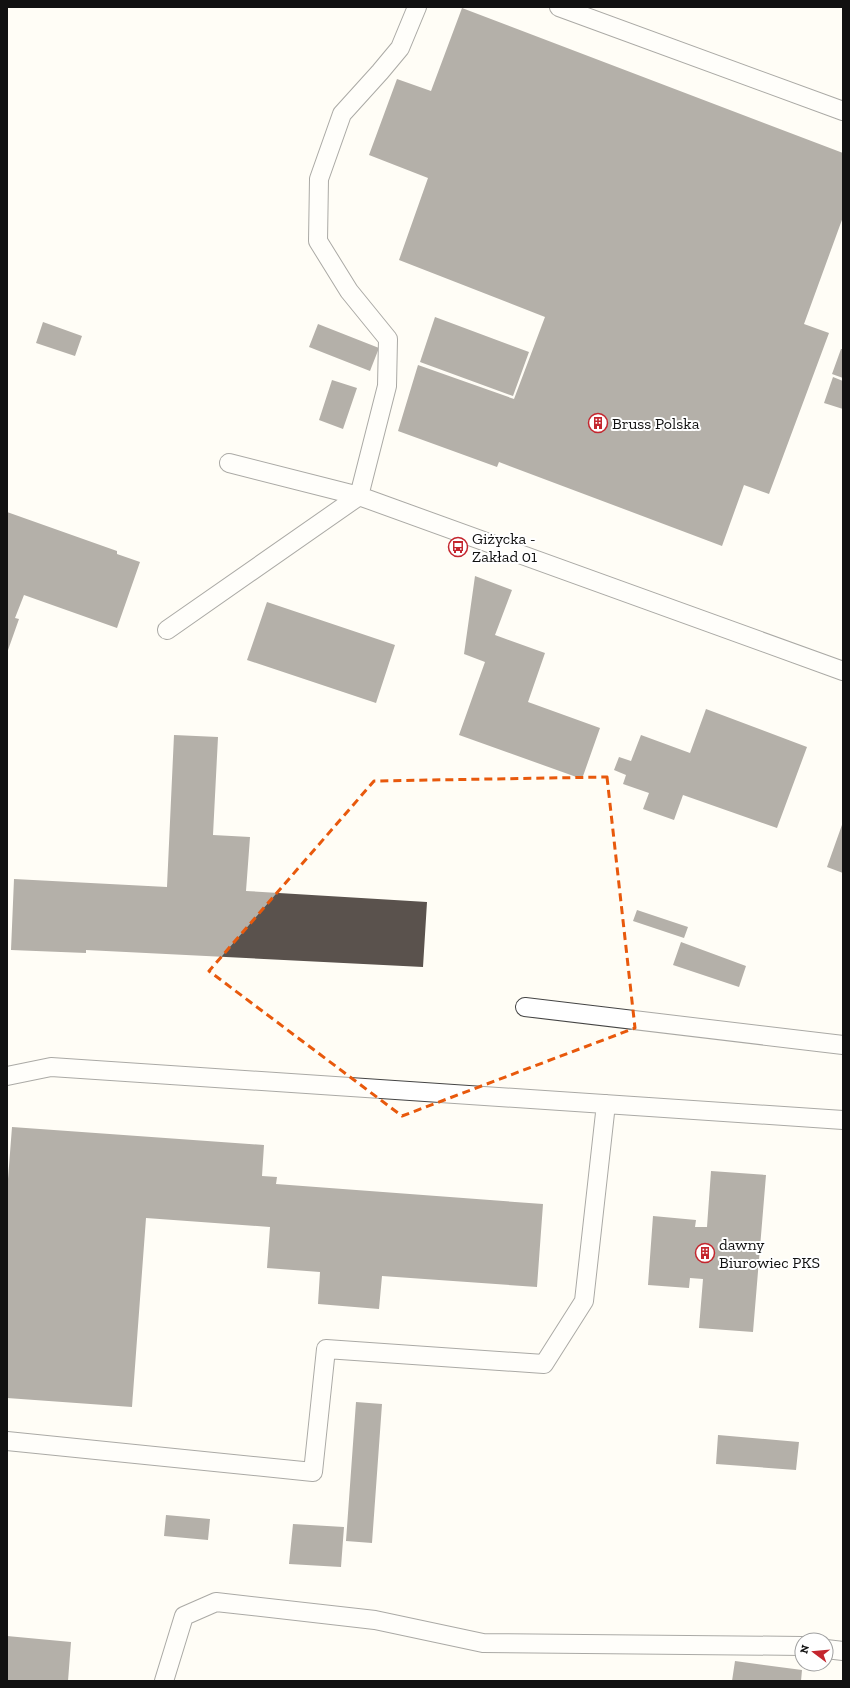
<svg xmlns="http://www.w3.org/2000/svg" width="850" height="1688" viewBox="0 0 850 1688" font-family="'Zilla Slab',serif">
<style>
.building{fill:#5a524d}
.lines{fill:none;stroke-linecap:round;stroke-linejoin:round}
.lane-casing{stroke:#444;stroke-width:20}
.lane{stroke:#fff;stroke-width:18}
.marked{fill:none;stroke:#e8590c;stroke-width:3;stroke-dasharray:8 5;stroke-linejoin:round}
.labels{text-anchor:middle;stroke-width:4;stroke-linejoin:round;paint-order:stroke}
.poi-label{font-size:16px;fill:#111;stroke:#fff;text-anchor:start}
</style>
<rect width="100%" height="100%" fill="#fffdf5"/>
<path class="building" d="M462,8l381,145v64l-39,107 25,9 -60,161 -25,-9 -22,61 -223,-84 -2,5 -99,-36 20,-66 96,34 31,-82 -146,-57 29,-82 -59,-23 28,-76 34,12z
M435,317l94,35 -16,44 -93,-34z
M43,322l39,14 -7,20 -39,-13z
M318,324l61,24 -9,23 -61,-24z
M841,349h2v29l-11,-4z
M833,377l10,4v28l-19,-6z
M332,380l25,8 -14,41 -24,-9z
M7,512l110,39v3l23,8 -23,66 -93,-33 -9,23 4,1 -12,34z
M475,576l37,14 -17,45 50,18 -17,49 72,26 -18,51 -123,-44 26,-73 -21,-8z
M267,602l128,43 -19,58 -129,-43z
M706,709l101,38 -30,81 -94,-33 -9,25 -31,-11 6,-16 -26,-9 3,-9 -12,-5 5,-13 12,4 10,-26 49,18z
M174,735l44,2 -5,98 37,2 -4,54 181,11 -4,65 -337,-17v3l-75,-3 3,-71 153,8z
M843,822v51l-16,-6z
M637,910l51,17 -4,11 -51,-17z
M681,942l65,24 -7,21 -66,-22z
M12,1127l252,18 -2,31 15,1 -1,7 267,20 -6,83 -155,-11 -3,33 -61,-5 2,-32 -53,-4 3,-41 -124,-9 -14,189 -125,-9v-206z
M711,1171l55,4 -13,157 -54,-4 4,-49 -13,-1 -1,10 -41,-3 5,-69 43,4 -1,7h12z
M356,1402l26,2 -10,139 -26,-2z
M718,1435l81,7 -3,28 -80,-6z
M166,1515l44,4 -2,21 -44,-4z
M293,1524l51,3 -3,40 -52,-3z
M7,1636l64,6 -3,39h-61z
M735,1661l67,9 -1,11h-69z"/>
<g class="lines">
<defs>
<path id="lane" d="M559,7l284,104
M229,463l130,33 484,175
M167,630l192,-134 28,-110 1,-47 -39,-48 -31,-50 1,-62 23,-65 38,-42 20,-24 17,-41
M525,1007l318,38
M7,1076l44,-9 792,53
M7,1441l306,31 13,-123 218,15 40,-63 22,-197
M826,1649l17,2
M164,1681l20,-65 32,-14 159,18 108,23 319,3"/>
</defs>
<use href="#lane" class="lane-casing"/>
<use href="#lane" class="lane"/>
</g>
<path d="M0 0H850V1688H0ZM607,777l28,251 -233,88 -193,-145 165,-190z" fill="#fffdf5" fill-opacity=".55" fill-rule="evenodd"/>
<path class="marked" d="M607,777l28,251 -233,88 -193,-145 165,-190z"/>
<defs>
<symbol id="building-ring" viewBox="-11 -11 22 22"><circle r="9.5" fill="#fff" stroke="#c4262e" stroke-width="1.5"/><path d="M-4-6H4V6H1V3H-1V6H-4ZM-2.5-4.3h1.7v1.8h-1.7ZM.8-4.3h1.7v1.8H.8ZM-2.5-1h1.7V.8h-1.7ZM.8-1h1.7V.8H.8Z" fill="#c4262e"/></symbol>
<symbol id="bus-ring" viewBox="-11 -11 22 22"><circle r="9.5" fill="#fff" stroke="#c4262e" stroke-width="1.5"/><path d="M-5-6H5V4H4V6H2V4H-2V6H-4V4H-5ZM-3.5-4V0h7V-4ZM-3.5 1.2v1.5H-2V1.2ZM2 1.2v1.5H3.5V1.2Z" fill="#c4262e"/></symbol>
</defs>
<g fill-rule="evenodd">
<use href="#building-ring" x="587" y="412" width="22" height="22"/>
<use href="#bus-ring" x="447" y="536" width="22" height="22"/>
<use href="#building-ring" x="694" y="1242" width="22" height="22"/>
</g>
<g class="labels">
<g class="poi-label">
<text x="612" y="429">Bruss Polska</text>
<text x="472" y="544">Giżycka -<tspan x="472" dy="18">Zakład 01</tspan></text>
<text x="719" y="1250">dawny<tspan x="719" dy="18">Biurowiec PKS</tspan></text>
</g>
</g>
<rect width="850" height="1688" fill="none" stroke="#111111" stroke-width="16"/>
<g transform="translate(814 1652) rotate(286)"><circle r="19" fill="#ffffff" stroke="#a0a0a0"/>
<path d="M0-3L7 15L0 10L-7 15Z" fill="#c4262e"/>
<text y="-6" font-size="11" font-weight="bold" text-anchor="middle" fill="#111111">N</text>
</g>
</svg>
